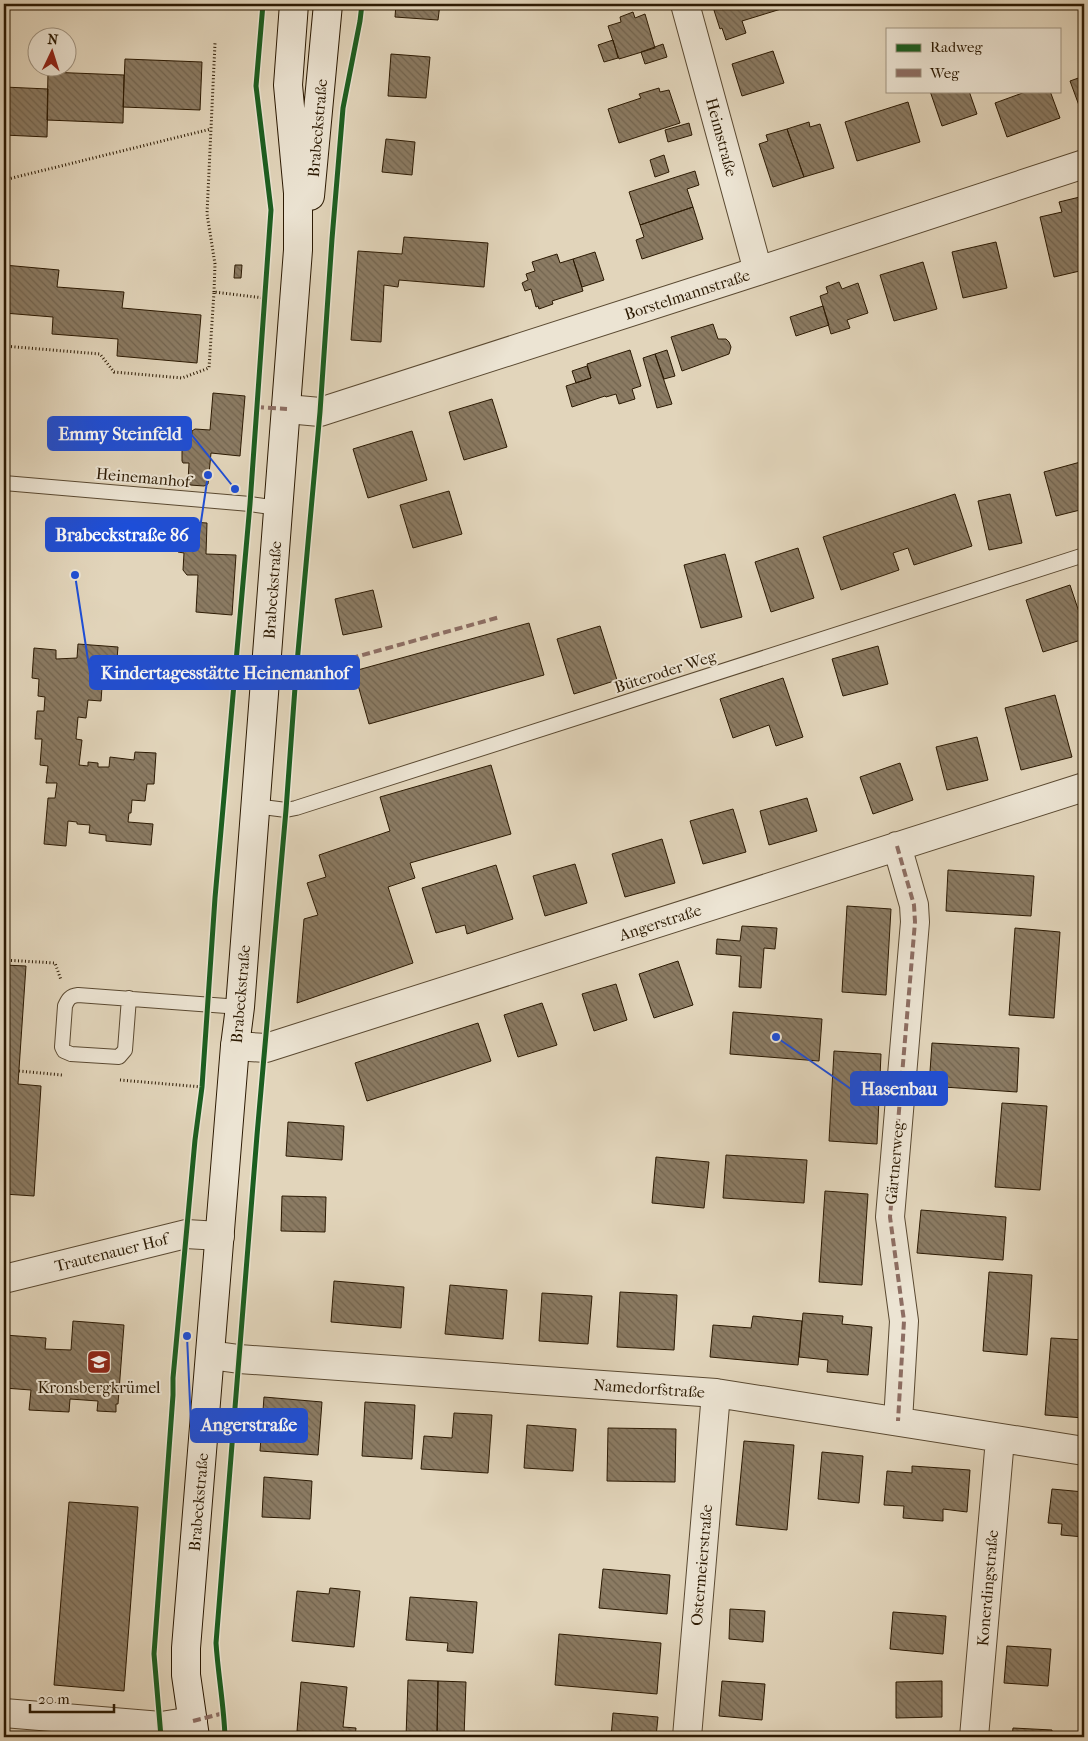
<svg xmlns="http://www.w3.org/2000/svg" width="1088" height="1741" viewBox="0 0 1088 1741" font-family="'IM FELL French Canon',serif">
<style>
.building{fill:url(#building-back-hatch);stroke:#2c1a03}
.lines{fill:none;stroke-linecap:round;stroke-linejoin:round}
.lane-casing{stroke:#5a4931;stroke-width:16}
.street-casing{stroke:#5a4931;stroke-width:30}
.secondary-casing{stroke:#2c1a03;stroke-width:30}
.path{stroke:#2c1a03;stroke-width:3;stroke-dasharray:1 2.5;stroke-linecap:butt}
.lane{stroke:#ece4d3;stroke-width:14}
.street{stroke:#ece4d3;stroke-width:28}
.secondary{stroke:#ece4d3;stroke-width:28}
.quiet{stroke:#8d6e63;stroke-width:4;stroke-dasharray:8 4;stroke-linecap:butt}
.cycleway-casing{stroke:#ece4d3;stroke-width:8}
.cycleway{stroke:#1b5e20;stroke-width:5}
.labels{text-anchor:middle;stroke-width:4;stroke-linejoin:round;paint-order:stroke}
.street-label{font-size:16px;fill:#2c1a03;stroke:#ece4d3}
.poi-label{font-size:16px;fill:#2c1a03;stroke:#ece4d3}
.leader{fill:none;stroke:#1d4ed8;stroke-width:2}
.callout-dot{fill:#1d4ed8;stroke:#ece4d3;stroke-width:2}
.callout{fill:#1d4ed8;stroke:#1d4ed8;stroke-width:2}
.callout-label{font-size:18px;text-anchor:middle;font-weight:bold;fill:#fff}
</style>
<defs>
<pattern id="building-back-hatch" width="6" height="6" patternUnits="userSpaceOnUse" patternTransform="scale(1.25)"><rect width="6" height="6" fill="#8b7b63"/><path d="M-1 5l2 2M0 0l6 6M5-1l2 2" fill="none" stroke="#72644f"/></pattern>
</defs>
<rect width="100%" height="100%" fill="#e2d5bb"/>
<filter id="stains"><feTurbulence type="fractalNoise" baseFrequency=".004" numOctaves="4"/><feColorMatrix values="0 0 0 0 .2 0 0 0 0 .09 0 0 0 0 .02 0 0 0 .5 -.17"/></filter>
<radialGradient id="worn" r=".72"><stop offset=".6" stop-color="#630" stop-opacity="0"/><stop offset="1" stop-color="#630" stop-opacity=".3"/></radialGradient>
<path class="building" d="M396,4h44l-2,16 -43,-3z
M712,4h67l2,5 -39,12 4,12 -20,7 -4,-12 -2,1z
M633,12l2,6 10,-4 10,34 -36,11 -11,-33 13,-4 -1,-5z
M613,40l5,18 -14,4 -6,-17z
M663,44l4,13 -22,7 -4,-12z
M773,51l11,32 -42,13 -10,-32z
M391,54l39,3 -4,41 -38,-2z
M125,59l77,3 -2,48 -77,-3z
M48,72l76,3 -1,48 -76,-3z
M1084,76v43l-14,-38z
M4,87l44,2 -1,48 -43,-2z
M659,88l1,4 9,-2 11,33 -61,20 -11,-34 33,-11 -2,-4z
M930,91h39l8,23 -35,12z
M1028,91h22l10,27 -53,19 -12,-34z
M908,102l12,40 -63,19 -12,-39z
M809,122l1,5 10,-3 14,44 -30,9 -17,-48z
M689,123l3,12 -24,7 -3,-12z
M787,129l17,48 -31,10 -14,-43 9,-3 -2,-6z
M386,139l29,3 -3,33 -30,-3z
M664,155l5,17 -14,5 -5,-17z
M695,171l4,14 -12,4 6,18 -53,18 -11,-33z
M1084,196v74l-30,7 -14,-60 22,-5 -3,-10z
M693,207l10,32 -61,20 -6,-19 8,-3 -4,-12z
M404,237l84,6 -4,44 -85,-7 -1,7 -14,-2 -3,57 -30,-2 7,-89 44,3z
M996,242l11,46 -44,10 -11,-46z
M595,252l9,28 -22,7 -9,-28z
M557,254l3,9 13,-4 10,32 -31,10 1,3 -14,5 -1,-3 -2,1 -5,-18 -6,2 -3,-8 6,-3 -2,-6 9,-3 -3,-9z
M923,262l14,47 -43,12 -14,-46z
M4,265l55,5 -2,17 67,5 -2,16 79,7 -4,48 -80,-7 1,-17 -66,-5 1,-17 -49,-4z
M235,265h7l-1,13h-7z
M839,282l3,7 16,-6 10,30 -21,7 3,8 -19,6 -11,-38 8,-3 -2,-6z
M823,306l6,19 -33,11 -6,-19z
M713,324l5,15h8l3,3 2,5 -2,7 -47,17 -11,-34z
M630,350l11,36 -9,3 3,10 -16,5 -3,-10 -10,3 -1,-1 -33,11 -6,-21 25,-8 -4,-14z
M667,350l8,26 -11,3 -9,-25z
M655,354l17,50 -15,4 -14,-50z
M587,366l4,12 -15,5 -4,-12z
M213,393l32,3 -5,60 -29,-3 -3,31 -4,2 -14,-1 -2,-3 1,-19h-6l-1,-2v-10l2,-2 1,-5h6l1,-13 3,-2 15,1z
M492,399l15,48 -43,13 -15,-48z
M412,431l15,49 -59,18 -15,-49z
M1084,461v48l-28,7 -12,-44z
M449,491l13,43 -49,14 -13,-43z
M955,494l17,52 -58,19 -6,-17 -15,5 6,17 -58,20 -18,-53z
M1010,494l12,49 -33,7 -11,-49z
M191,522l16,1 -1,31 30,1 -4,60 -36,-3 2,-37h-11l-4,-5 1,-17 -6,-1 -2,-3v-12l4,-3 5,1v-11z
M798,548l16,50 -43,14 -16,-50z
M725,554l17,63 -41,11 -17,-63z
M1070,585l14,42v12l-41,13 -17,-52z
M373,590l9,37 -39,8 -8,-36z
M529,623l15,52 -175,49 -15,-53z
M600,626l17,54 -43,14 -17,-55z
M78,644l40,3 -3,35 -22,-2 -1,6 10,1 -1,14 -13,-1 -2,18 -8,-1 -2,22 6,1 -3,25 9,1v-4l10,1v4h11l1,-10 24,3 1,-8 21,1 -2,31h-7l-2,17 -13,-1 -1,13h-2l-1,9 25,2 -2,21 -45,-4v-6l-17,-2 1,-8 -13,-1v-2l-9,-1 -2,25 -22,-2 4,-46h7l2,-15h-11l2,-17 -8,-1 2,-26h-7l2,-28h7l1,-14 -7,-1 1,-17 -7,-1 2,-30 22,2v9l21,-1z
M878,646l10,38 -45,12 -11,-37z
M783,678l20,59 -27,9 -7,-21 -36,13 -13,-39z
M1055,695l17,62 -51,13 -16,-62z
M977,737l11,43 -41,10 -11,-43z
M900,763l13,37 -40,14 -13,-37z
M491,765l20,69 -101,29 5,15 -27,9 25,76 -116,40 7,-84 14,-4 -11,-32 19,-6 -7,-22 71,-24 -10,-34z
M807,798l10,33 -48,14 -9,-34z
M733,809l13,43 -43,12 -13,-43z
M662,839l13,44 -50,14 -13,-43z
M575,864l12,39 -42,13 -12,-40z
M496,865l17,54 -46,15 -2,-9 -29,8 -14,-45z
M948,870l86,6 -3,40 -85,-5z
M847,906l44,3 -5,86 -44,-3z
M742,926l35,2 -2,21 -11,-1 -3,40 -22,-1 2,-31 -25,-2 1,-15 23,2z
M1015,928l45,4 -6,86 -45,-3z
M678,961l15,44 -39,13 -15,-44z
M4,965l22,1 -8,118 23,2 -7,110 -30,-2z
M616,984l11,36 -33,11 -12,-37z
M542,1003l15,42 -39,12 -14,-42z
M733,1012l89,7 -3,42 -89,-7z
M478,1023l13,38 -124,40 -12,-38z
M932,1043l87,5 -2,44 -88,-6z
M834,1051l47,3 -4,90 -48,-3z
M1083,1093h1v55h-4z
M1002,1103l45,3 -7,84 -45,-3z
M288,1122l56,4 -2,34 -56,-4z
M726,1155l81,5 -3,43 -81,-5z
M656,1157l53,5 -5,46 -52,-5z
M825,1191l43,3 -6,91 -43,-3z
M282,1196l44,1 -1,35 -44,-1z
M921,1210l85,7 -3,43 -86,-7z
M989,1272l43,3 -5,80 -44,-4z
M334,1281l70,6 -3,41 -70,-6z
M450,1285l57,5 -4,49 -58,-5z
M620,1292l57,3 -3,55 -57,-3z
M542,1293l50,3 -4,48 -49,-3z
M803,1313l40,3 -1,8 30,3 -4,48 -41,-3 1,-12 -29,-3z
M753,1316l49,5 -4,44 -88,-8 3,-32 38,3z
M73,1321l51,4 -6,79h-2v8l-19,-1 1,-10 -28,-2 -1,13 -40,-2 2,-20 -27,-2v-53l42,3 -1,11 26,1z
M1051,1338l33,2v78l-39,-3z
M264,1397l58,5 -4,53 -58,-4z
M365,1402l50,3 -3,54 -50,-3z
M454,1413l38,2 -4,58 -67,-4 3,-33 28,2z
M527,1425l49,4 -3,42 -49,-3z
M608,1428l68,1 -1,53 -68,-1z
M744,1441l50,4 -7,85 -51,-5z
M822,1452l41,4 -4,47 -41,-4z
M912,1466l58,4 -3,42 -24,-3v12l-40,-3 1,-12 -20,-1 3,-34 25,2z
M264,1477l48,4 -2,38 -48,-2z
M1052,1489l32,3v45l-23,-2 1,-11 -14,-1z
M69,1502l69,5 -14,184 -70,-6z
M603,1569l67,6 -3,39 -68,-6z
M330,1588l30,3 -6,56 -62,-6 5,-50 32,3z
M410,1597l67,5 -4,51 -26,-2 1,-8 -42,-3z
M730,1609l35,2 -2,31 -34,-3z
M893,1612l53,4 -3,38 -53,-5z
M559,1634l102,9 -4,51 -102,-9z
M1007,1646l44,3 -3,37 -44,-3z
M408,1680l30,1 -1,56h-31z
M438,1681l28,1 -2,55h-27z
M722,1681l43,3 -3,36 -43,-4z
M942,1681v36l-46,1v-36z
M301,1682l46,5 -4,40 13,1 -1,9h-46l1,-5 -13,-1z
M613,1713l45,4 -2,20h-45z
M1013,1728l39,2v7h-40z"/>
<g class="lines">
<defs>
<path id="lane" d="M4,483l246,21 28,4
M255,806l31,4 10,-2 788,-253
M129,998l-4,52 -6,7 -48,-3 -7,-3 -2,-4 3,-41c3,-7 5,-10 13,-11l162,12"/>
<path id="street" d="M685,4l73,267
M287,409l33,3 438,-141 326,-107
M897,846l17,59 1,17 -25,295 14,104 -6,100
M235,1046l31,2 818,-261
M4,1279l182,-45 34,2
M210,1355l29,4 477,34 368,58
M4,1713l157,13 32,-5
M687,1737l29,-344
M974,1737l26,-298"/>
<path id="secondary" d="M310,196l18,-192
M195,1737l-9,-62v-27l49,-602 5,-39 58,-757v-57l-10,-108 6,-81"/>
</defs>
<use href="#lane" class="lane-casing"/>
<use href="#street" class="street-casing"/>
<use href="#secondary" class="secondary-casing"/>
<path class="path" d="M4,180l207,-51
M214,292l1,-28 -8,-50 8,-171
M4,346l96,8 14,18 68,6 27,-10 5,-76 50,6
M4,960l51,3 6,17
M19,1071l43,4
M120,1080l82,7"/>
<use href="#lane" class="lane"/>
<use href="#street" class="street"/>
<use href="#secondary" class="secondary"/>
<path class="quiet" d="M256,407l31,2
M234,679l31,3 235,-65
M897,846l17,59 1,17 -25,295 14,104 -6,100
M193,1721l31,-8"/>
<defs>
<path id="cycleway" d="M161,1737l-7,-83 19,-259v-17l22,-238 7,-53 13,-189 35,-394 21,-294 -15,-124 7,-82
M225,1737c-1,-31 -7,-63 -9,-94l41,-508 29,-325 10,-136 24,-262 12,-173 11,-131 17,-87 2,-17"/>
</defs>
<use href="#cycleway" class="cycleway-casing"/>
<use href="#cycleway" class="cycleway"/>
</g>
<defs>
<symbol id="school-square" viewBox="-11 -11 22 22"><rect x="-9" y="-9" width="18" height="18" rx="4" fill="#8f2418" stroke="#ece4d3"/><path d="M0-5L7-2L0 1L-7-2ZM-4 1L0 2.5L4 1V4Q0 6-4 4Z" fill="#fff"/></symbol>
</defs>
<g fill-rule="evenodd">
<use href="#school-square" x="85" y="1348" width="28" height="28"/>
</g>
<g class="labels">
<g class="street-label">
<text transform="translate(317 128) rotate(-85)" y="6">Brabeckstraße</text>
<text transform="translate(722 137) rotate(75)" y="6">Heimstraße</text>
<text transform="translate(687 294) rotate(-18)" y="6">Borstelmannstraße</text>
<text transform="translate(143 477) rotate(5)" y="6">Heinemanhof</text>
<text transform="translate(272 590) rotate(-86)" y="6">Brabeckstraße</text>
<text transform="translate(665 671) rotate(-18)" y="6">Büteroder Weg</text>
<text transform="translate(660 922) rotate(-18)" y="6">Angerstraße</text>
<text transform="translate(240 994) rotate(-85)" y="6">Brabeckstraße</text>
<text transform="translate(894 1163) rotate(-85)" y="6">Gärtnerweg</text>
<text transform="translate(111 1252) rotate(-14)" y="6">Trautenauer Hof</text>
<text transform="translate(649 1388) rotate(4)" y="6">Namedorfstraße</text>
<text transform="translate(198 1502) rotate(-85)" y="6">Brabeckstraße</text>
<text transform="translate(701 1565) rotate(-85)" y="6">Ostermeierstraße</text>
<text transform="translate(987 1588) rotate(-85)" y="6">Konerdingstraße</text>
</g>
<g class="poi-label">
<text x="99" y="1393">Kronsbergkrümel</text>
</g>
</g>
<path class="leader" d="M235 489L191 434M208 475L199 535M75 575L90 673M776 1037L851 1089M187 1336L191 1425"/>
<g class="callout-dot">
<circle cx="235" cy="489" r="5"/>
<circle cx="208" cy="475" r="5"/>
<circle cx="75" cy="575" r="5"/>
<circle cx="776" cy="1037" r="5"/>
<circle cx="187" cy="1336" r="5"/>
</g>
<g class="callout">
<rect x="48" y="417" width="143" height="33" rx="5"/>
<rect x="46" y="518" width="153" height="33" rx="5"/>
<rect x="90" y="656" width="269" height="33" rx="5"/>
<rect x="851" y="1072" width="96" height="33" rx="5"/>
<rect x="191" y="1409" width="116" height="33" rx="5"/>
</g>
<g class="callout-label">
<text x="120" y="440">Emmy Steinfeld</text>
<text x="122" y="541">Brabeckstraße 86</text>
<text x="225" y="679">Kindertagesstätte Heinemanhof</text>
<text x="899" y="1095">Hasenbau</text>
<text x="249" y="1431">Angerstraße</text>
</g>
<rect width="1088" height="1741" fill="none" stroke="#e2d5bb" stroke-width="20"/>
<rect x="5" y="5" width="1078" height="1731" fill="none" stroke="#2c1a03" stroke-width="2.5"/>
<rect x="10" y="10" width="1068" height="1721" fill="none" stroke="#2c1a03"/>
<rect x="886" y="28" width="175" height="65" fill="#ece4d3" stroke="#9f9380"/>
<rect x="896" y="44" width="25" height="8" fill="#1b5e20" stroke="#9f9380"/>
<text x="930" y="52" font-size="15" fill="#2c1a03">Radweg</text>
<rect x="896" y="69" width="25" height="8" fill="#8d6e63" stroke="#9f9380"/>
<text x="930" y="78" font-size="15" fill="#2c1a03">Weg</text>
<g transform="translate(52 52) rotate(4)"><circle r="24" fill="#ece4d3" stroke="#9f9380"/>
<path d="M0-4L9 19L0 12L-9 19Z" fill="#8f2418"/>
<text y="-8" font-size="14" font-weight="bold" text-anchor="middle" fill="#2c1a03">N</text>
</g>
<path d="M30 1704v8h84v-8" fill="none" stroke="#2c1a03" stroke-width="2.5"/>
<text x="38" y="1704" font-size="15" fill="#2c1a03" stroke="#ece4d3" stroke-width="4" paint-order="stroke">20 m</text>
<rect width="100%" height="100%" filter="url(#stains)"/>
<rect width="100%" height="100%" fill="url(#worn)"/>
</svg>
